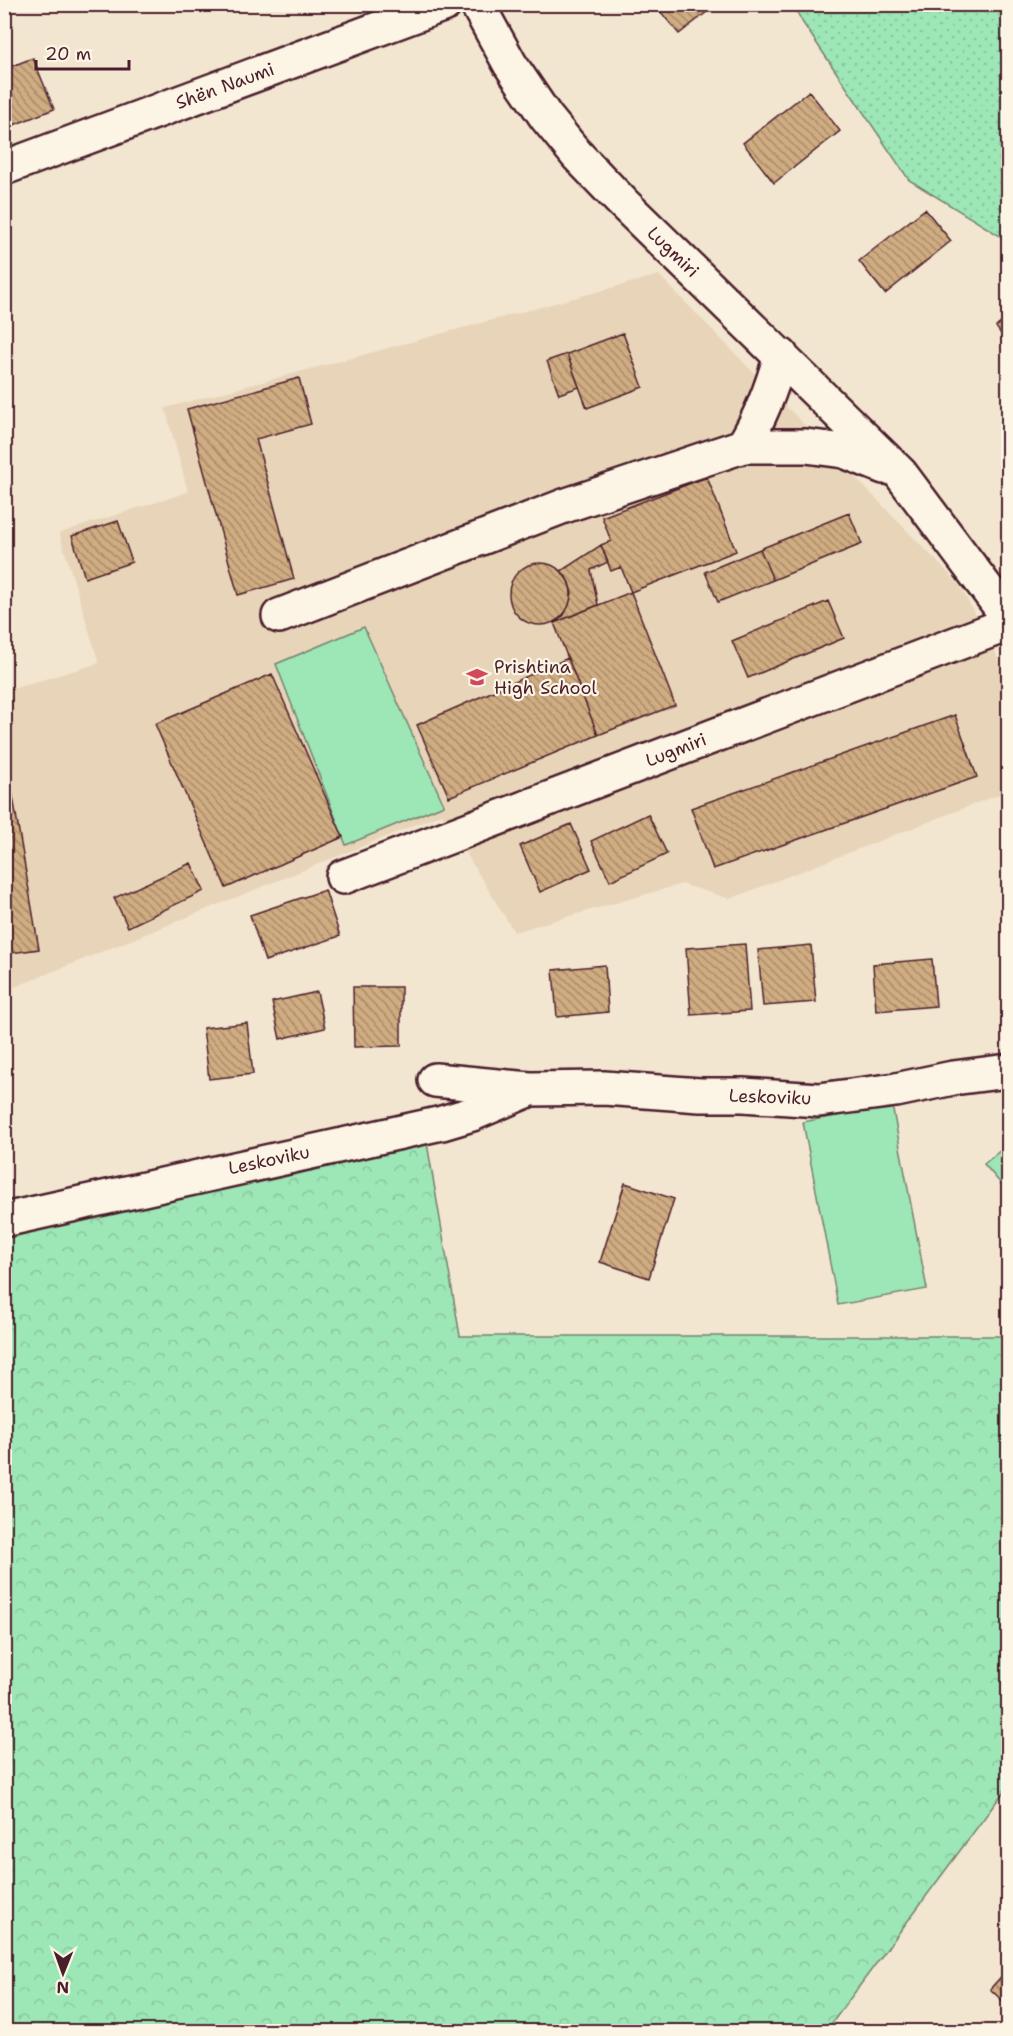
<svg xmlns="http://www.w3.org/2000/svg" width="1013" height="2036" viewBox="0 0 1013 2036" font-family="'Shantell Sans',sans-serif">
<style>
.built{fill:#e8d5b9}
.grass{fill:url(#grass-dots);stroke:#748270;stroke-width:1.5}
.forest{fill:url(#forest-crowns);stroke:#748270;stroke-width:1.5}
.green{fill:#9de6b5;stroke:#748270;stroke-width:1.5}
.building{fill:url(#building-back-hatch);stroke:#4a1f2b;stroke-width:1.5}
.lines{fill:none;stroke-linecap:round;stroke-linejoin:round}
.minor-casing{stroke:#4a1f2b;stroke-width:38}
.minor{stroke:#fcf5e5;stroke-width:33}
.labels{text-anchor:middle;stroke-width:4.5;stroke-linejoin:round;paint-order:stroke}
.street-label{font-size:18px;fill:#4a1f2b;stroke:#fcf5e5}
.poi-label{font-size:18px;fill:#4a1f2b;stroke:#fcf5e5;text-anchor:start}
</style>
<defs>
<pattern id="grass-dots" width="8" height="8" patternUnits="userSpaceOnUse" patternTransform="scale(1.5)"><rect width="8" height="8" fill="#9de6b5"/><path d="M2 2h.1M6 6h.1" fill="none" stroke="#89c59c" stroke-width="1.8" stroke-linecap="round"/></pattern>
<pattern id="forest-crowns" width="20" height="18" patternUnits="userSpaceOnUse" patternTransform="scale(1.5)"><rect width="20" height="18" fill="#9de6b5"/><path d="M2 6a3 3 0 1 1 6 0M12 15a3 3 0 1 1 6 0" fill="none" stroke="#89c59c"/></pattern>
<pattern id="building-back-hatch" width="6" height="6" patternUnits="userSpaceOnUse" patternTransform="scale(1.5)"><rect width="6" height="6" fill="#cfac81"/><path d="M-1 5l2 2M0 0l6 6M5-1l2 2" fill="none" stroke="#aa8b6a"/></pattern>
</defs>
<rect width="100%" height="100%" fill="#f3e6d1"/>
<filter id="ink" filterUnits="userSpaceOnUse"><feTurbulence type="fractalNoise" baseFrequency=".0167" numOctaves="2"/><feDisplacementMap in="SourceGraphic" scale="12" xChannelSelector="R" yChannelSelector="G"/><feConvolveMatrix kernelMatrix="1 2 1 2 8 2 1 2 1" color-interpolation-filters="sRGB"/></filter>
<g filter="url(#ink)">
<path class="built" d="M659,275l300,309 37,70 12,31v106l-278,108 -48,-15 -168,48 -72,-118 -437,177v-300l94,-28 -40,-130 129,-41 -23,-84z"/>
<path class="grass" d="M793,5h215v236l-99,-61 -106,-157z"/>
<path class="forest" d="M427,1143l33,193h548v450l-182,245h-821l-1,-796z"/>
<path class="green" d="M364,627l80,178 -98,40 -70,-181z
M892,1105l35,184 -89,16 -35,-183z
M1008,1144v48l-24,-28z"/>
<path class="building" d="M654,4h63l-38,30z
M33,58l21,51 -50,20v-60z
M809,91l31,40 -66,52 -31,-40z
M925,209l26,32 -66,53 -26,-33z
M1008,317v27l-12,-17z
M623,333l20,54 -56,21 -20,-54z
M567,354l12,33 -20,7 -12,-33z
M299,378l12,46 -55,15 38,140 -56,16 -51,-186z
M707,477l29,74 -105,41 -10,-25 -10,4 -10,-26 10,-4 -9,-24z
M849,513l13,31 -89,36 -13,-31z
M118,521l14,41 -47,16 -13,-42z
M601,545l7,17 -17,8 7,35 -44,18 10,-8 5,-10 3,-12 -4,-12 -7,-10z
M760,549l13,31 -55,22 -13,-30z
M509 594a31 31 0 1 1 62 0a31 31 0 1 1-62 0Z
M631,592l44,113 -77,30 -44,-112z
M828,601l16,37 -96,40 -16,-37z
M568,658l30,77 -149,62 -32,-72z
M272,674l71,163 -117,51 -71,-164z
M955,715l22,62 -264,92 -22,-61z
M4,744l35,205 -35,5z
M648,814l19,40 -57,27 -19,-40z
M571,824l20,45 -51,23 -20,-46z
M191,863l13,28 -76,36 -14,-29z
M325,890l15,46 -75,25 -15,-46z
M745,944l5,67 -59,4 -5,-67z
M811,945l5,57 -53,4 -5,-56z
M932,959l4,47 -60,5 -3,-47z
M605,965l3,47 -51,5 -4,-47z
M353,987h48v59l-47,1z
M317,992l8,36 -45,11 -8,-37z
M247,1023l6,51 -44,5 -6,-51z
M625,1183l49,16 -25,79 -49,-16z
M1008,1969v37l-18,-17z"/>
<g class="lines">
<defs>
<path id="minor" d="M477,4l33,60 36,53 31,38 46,48 277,270 108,144
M4,168l441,-164
M743,446c18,-29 29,-58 38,-91
M279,616l285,-110 179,-60h63l38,5 40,16
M343,877l665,-253
M435,1080l95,9 74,-1 96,7h43l76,5 77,-10 57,-12 55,-7
M4,1220l438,-97 30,-9 54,-23"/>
</defs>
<use href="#minor" class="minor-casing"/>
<use href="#minor" class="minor"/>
</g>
</g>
<defs>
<symbol id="school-bare" viewBox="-9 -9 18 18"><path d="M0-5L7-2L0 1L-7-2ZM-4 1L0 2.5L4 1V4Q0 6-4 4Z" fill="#d1495b" stroke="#fcf5e5" stroke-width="2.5" paint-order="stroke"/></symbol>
</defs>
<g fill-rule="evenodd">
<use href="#school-bare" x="462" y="662" width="30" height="30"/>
</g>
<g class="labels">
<g class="street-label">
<text transform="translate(225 86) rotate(-20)" y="6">Shën Naumi</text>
<text transform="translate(673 252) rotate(44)" y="6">Lugmiri</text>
<text transform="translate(676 750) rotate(-21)" y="6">Lugmiri</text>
<text transform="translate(770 1097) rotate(2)" y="6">Leskoviku</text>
<text transform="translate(269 1160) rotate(-12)" y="6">Leskoviku</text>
</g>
<g class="poi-label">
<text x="494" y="673">Prishtina<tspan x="494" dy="21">High School</tspan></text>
</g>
</g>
<rect width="1013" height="2036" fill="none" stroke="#fcf5e5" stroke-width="24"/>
<rect x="12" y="12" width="989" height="2012" fill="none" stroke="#4a1f2b" stroke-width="2" filter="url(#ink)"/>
<g transform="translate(63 1973) rotate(181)" stroke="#fcf5e5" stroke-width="4.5" paint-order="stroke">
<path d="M0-4.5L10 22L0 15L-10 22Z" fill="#4a1f2b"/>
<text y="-9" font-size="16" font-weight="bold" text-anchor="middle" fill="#4a1f2b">N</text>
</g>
<path d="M36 60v9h93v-9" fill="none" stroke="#4a1f2b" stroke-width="3"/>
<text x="45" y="60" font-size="18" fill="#4a1f2b" stroke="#fcf5e5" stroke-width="4.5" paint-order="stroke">20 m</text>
</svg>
